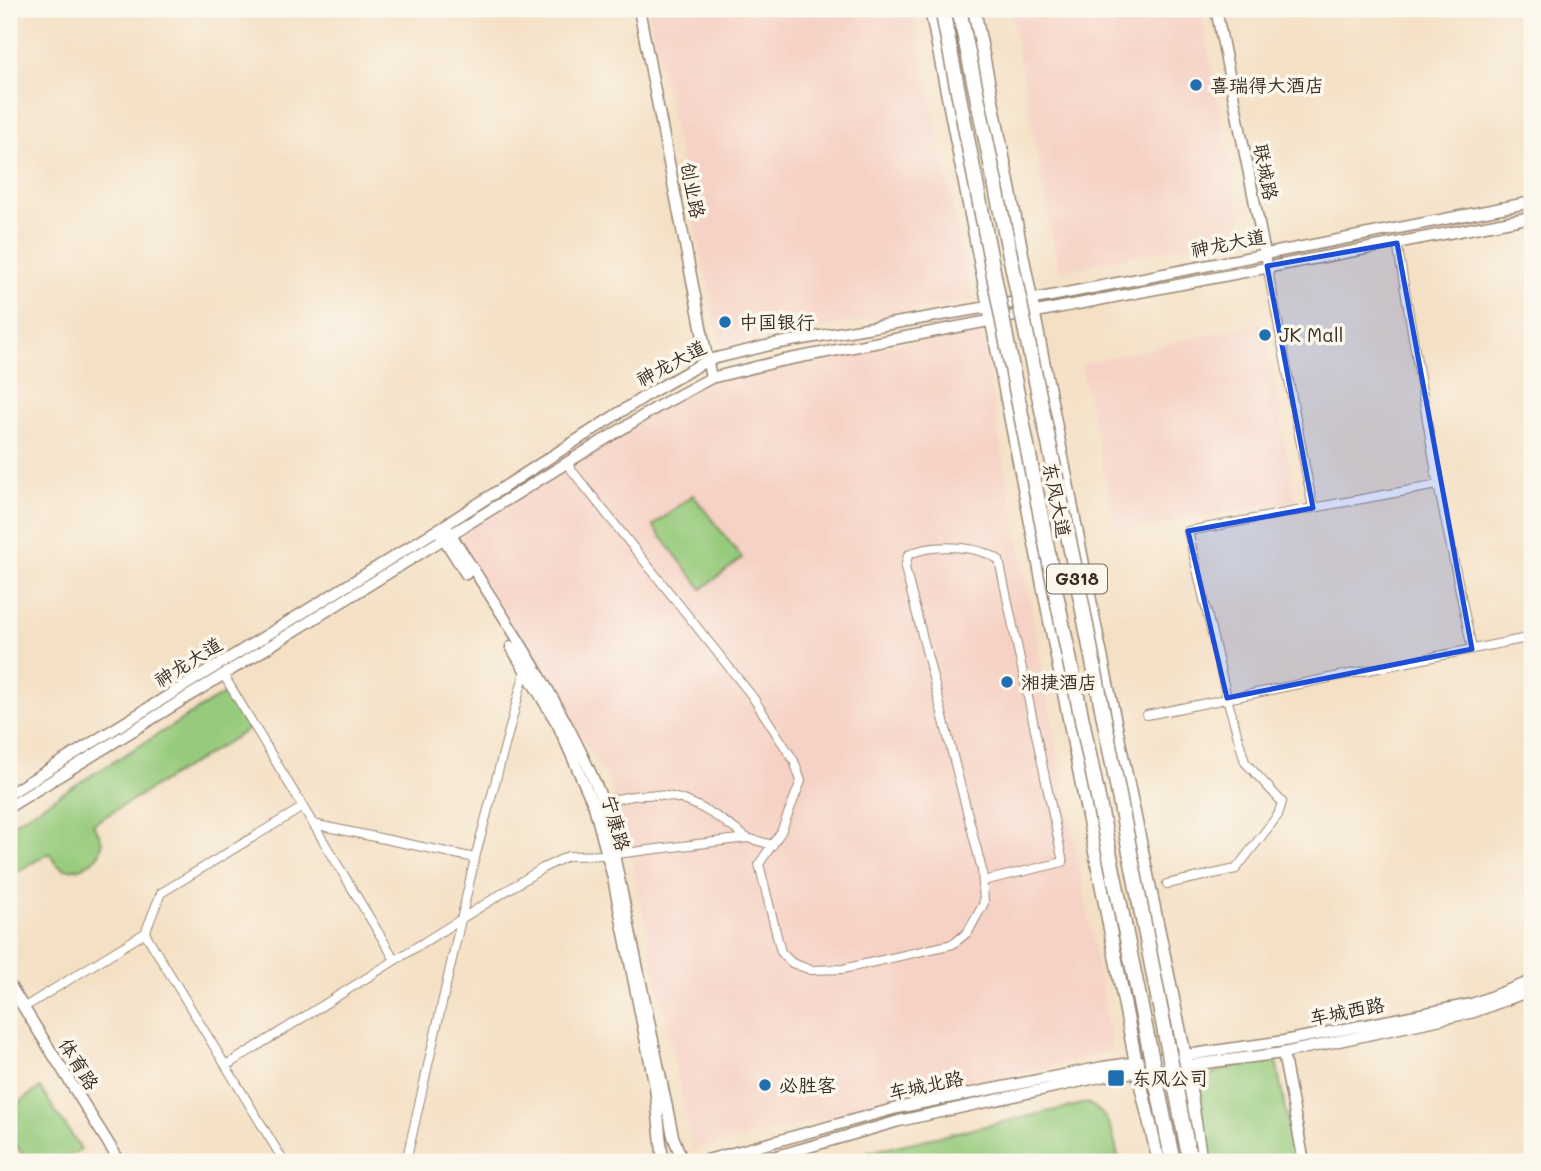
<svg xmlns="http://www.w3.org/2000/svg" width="1541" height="1171" viewBox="0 0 1541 1171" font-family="Mali,'LXGW WenKai TC',sans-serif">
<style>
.built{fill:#f6d1c5}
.green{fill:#96ca7b;stroke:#687a4c;stroke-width:2}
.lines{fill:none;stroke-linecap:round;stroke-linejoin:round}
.street-casing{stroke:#988572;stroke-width:10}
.secondary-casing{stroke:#988572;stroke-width:13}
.primary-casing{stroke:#988572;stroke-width:15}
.highway-casing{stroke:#988572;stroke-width:17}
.street{stroke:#fff;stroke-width:8}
.secondary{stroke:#fff;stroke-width:10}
.primary{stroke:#fff;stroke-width:12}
.highway{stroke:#fff;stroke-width:14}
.highway-bridge-casing{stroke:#988572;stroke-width:17;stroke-linecap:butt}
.highway-bridge{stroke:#fff;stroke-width:14}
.marked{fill:#1d4ed8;fill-opacity:0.2;stroke:#1d4ed8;stroke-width:5;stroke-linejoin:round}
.poi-dot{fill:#1f6fb2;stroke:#fbf7ec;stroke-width:2.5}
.labels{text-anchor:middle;stroke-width:7;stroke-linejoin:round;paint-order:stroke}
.shield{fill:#fbf7ec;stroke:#75685c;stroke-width:2}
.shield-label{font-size:18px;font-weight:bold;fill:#3b2a1e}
.poi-label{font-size:19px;fill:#3b2a1e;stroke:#fbf7ec;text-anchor:start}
.street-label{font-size:19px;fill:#3b2a1e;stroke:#fbf7ec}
</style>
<rect width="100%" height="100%" fill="#fbf7ec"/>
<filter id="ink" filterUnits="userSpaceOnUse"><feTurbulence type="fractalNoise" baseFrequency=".0143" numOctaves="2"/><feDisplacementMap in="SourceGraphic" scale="14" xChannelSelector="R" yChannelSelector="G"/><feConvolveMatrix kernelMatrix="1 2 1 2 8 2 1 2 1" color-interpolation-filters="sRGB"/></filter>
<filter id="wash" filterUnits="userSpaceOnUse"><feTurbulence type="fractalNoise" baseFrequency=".00686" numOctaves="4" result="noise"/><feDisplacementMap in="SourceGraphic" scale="28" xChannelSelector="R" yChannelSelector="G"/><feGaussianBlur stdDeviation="1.57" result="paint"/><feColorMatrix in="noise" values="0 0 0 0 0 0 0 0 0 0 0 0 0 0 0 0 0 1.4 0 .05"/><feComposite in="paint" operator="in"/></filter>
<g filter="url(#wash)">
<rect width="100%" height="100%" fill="#f4e0c5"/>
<path class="built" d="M648,9h264l61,291 -252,46z
M1010,9h190l44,225 -185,37z
M1263,322l33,178 -180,33 -35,-169z
M980,330l133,721 -420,99 -63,-298 -21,-71 -149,-238 6,-15 245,-150z"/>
<path class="green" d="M693,495l49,63 -40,31 -49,-63z
M227,692l22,37 -156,95c3,6 9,13 9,20 0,17 -29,33 -43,22 -4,-3 -7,-10 -10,-13l-40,24v-51z
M1276,1060l19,102h-94c-2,-15 -11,-52 -7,-66 8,-31 56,-31 82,-36z
M40,1088l41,61 -22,13h-32l-18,-28v-25z
M1087,1103c25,12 27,34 32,59h-294z"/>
</g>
<g filter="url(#ink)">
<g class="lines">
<defs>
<path id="street" d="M1397,243l41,242 34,164
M1265,254l48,254
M566,463l186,233 42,65 7,20 -20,51 -22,32 22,88 11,11 19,7 32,-1 110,-25 15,-12 16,-29 -2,-33 -77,-302 3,-13c23,-12 70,-10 91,5l64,302 -80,19
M223,674l172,286
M1147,715l385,-78
M600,804c63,-22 97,-4 147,34
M313,824l162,34
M1167,884l69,-15 42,-54 4,-13 -37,-40 -18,-64 -39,-167 250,-46
M145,933l138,227
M23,1008l122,-75 16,-40 142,-86
M227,1065l316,-197 25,-12 40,-1 139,-17 26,7
M406,1162l69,-304 50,-187"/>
<path id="secondary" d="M639,9l72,369
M1216,9l49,245
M448,530c54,84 119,180 155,272l70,334 10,26
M441,534l25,40
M511,647l47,78 36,81 19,72 42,209 8,75
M9,794l436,-269 205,-132 58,-33 66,-16 277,-48 481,-94
M9,807l650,-401 52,-28 69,-17 752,-144
M9,984l111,178
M1283,1053l21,109
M700,1162l197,-54 206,-41 181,-26 188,-37 60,-23
M756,1162l143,-41 206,-45 178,-23 191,-41 58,-22"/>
<path id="primary" d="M931,9l207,1064 21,89
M974,9l124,632 87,415 16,106"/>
<path id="highway" d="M1170,1148l3,14"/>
</defs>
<use href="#street" class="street-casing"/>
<use href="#secondary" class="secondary-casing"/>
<use href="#primary" class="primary-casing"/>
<use href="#highway" class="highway-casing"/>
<use href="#street" class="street"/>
<use href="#secondary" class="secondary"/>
<use href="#primary" class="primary"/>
<use href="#highway" class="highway"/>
<defs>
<path id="highway-bridge" d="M942,9l112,575 116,564
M959,9l116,560 113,582"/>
</defs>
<use href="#highway-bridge" class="highway-bridge-casing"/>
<use href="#highway-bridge" class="highway-bridge"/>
</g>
</g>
<path class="marked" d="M1397,243l75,406 -245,49 -39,-167 125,-23 -46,-242z"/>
<g class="poi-dot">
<circle cx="1196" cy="85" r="7"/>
<circle cx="725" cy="322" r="7"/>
<circle cx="1265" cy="335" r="7"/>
<circle cx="1007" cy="682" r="7"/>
<rect x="1107" y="1069" width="18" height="18" rx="3.5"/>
<circle cx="765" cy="1085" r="7"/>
</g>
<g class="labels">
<rect class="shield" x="1047" y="564.5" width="60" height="29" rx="5"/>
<g class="shield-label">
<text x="1077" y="585">G318</text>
</g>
<g class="poi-label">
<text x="1210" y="92">喜瑞得大酒店</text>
<text x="739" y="329">中国银行</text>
<text x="1279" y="342">JK Mall</text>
<text x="1021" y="689">湘捷酒店</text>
<text x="1132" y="1085">东风公司</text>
<text x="779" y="1092">必胜客</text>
</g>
<g class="street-label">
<text transform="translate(1266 172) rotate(79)" y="7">联城路</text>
<text transform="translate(693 190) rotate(79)" y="7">创业路</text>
<text transform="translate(1228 243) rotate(-11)" y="7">神龙大道</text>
<text transform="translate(671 363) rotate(-28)" y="7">神龙大道</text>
<text transform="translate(1057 500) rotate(79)" y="7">东风大道</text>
<text transform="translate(188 662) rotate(-32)" y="7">神龙大道</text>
<text transform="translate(616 823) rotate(74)" y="7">宁康路</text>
<text transform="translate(1347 1011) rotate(-11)" y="7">车城西路</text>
<text transform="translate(79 1064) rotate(58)" y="7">体育路</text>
<text transform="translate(926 1085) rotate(-12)" y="7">车城北路</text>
</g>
</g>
<rect width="1541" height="1171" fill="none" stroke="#fbf7ec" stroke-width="35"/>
</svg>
